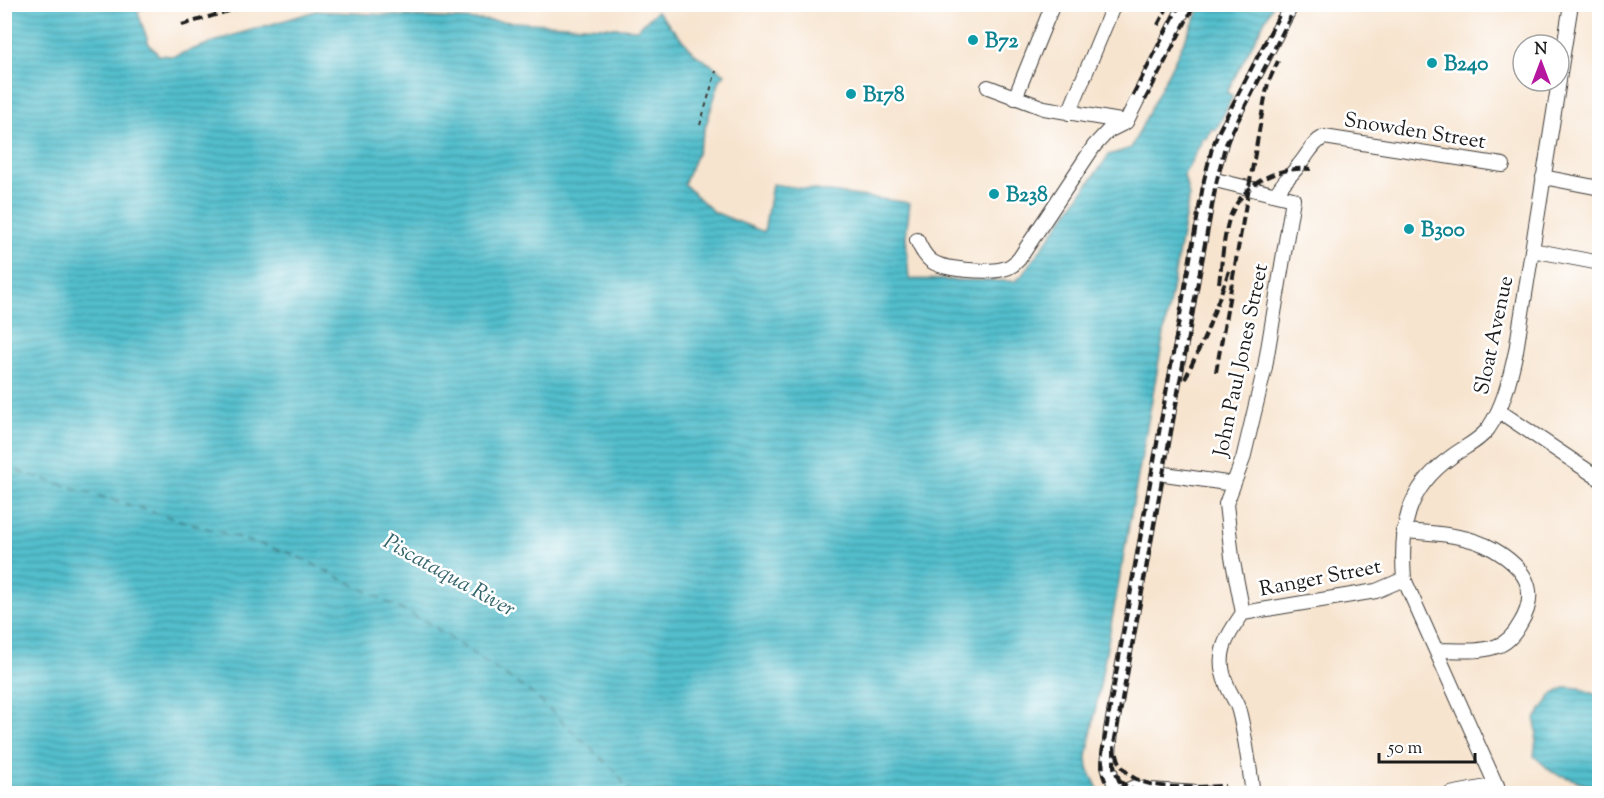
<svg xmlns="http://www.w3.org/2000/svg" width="1604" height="798" viewBox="0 0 1604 798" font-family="'Sorts Mill Goudy',serif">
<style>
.water{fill:url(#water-rules);stroke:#376d74;stroke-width:1.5}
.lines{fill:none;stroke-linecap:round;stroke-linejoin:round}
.ferry{stroke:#34656b;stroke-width:1.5;stroke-dasharray:8 6;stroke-linecap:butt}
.minor-casing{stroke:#3d3a37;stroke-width:16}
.path{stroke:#3d3a37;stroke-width:2;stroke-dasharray:4.5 4.5;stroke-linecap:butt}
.minor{stroke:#fff;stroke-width:14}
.rail{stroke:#1c1c1c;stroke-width:4;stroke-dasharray:9 4.5;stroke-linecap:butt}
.culture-dot{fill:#0f9aa8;stroke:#fff;stroke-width:2}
.labels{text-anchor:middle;stroke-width:5;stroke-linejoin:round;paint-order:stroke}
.culture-label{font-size:21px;font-weight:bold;fill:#0d838f;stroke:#fff;text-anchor:start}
.street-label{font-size:21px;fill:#1c1c1c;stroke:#fff}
.water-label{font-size:22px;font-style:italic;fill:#34656b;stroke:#fff}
</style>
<defs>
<pattern id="water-rules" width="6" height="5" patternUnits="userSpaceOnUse" patternTransform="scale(1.5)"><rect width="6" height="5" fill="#52becc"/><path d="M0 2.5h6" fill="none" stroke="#439aa5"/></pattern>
</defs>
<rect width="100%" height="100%" fill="#fff"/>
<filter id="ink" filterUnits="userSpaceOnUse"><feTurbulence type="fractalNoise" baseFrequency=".0167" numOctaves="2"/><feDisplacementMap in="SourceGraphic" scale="12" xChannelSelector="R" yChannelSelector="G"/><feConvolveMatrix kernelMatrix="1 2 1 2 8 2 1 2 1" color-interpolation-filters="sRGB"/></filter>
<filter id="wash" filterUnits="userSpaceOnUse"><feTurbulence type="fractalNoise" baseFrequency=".008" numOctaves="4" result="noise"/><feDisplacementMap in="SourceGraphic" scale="24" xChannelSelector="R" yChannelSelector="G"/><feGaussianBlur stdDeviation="1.35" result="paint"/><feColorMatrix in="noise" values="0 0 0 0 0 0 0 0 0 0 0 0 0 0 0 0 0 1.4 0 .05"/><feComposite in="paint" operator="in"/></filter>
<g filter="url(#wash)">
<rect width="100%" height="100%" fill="#f7e4cf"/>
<path class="water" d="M5,4l147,1 -15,5 12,34 10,11 15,1 57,-20 85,-25 321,18 20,-18 38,43 30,20 -5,6 -23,74 -13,30 30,28 50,20 8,-48 138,19 -4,33 3,43 102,2h4l7,-6 87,-120 22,-7 71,-143h71l-46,87 6,4 -17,34 -4,-2 -6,11 -2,-2 -20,38 5,21 -102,561 1,11 12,25h-1095z
M1566,687l13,1 20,8v93l-47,-17 -18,-16 3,-25 -2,-9 1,-5 16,-22z"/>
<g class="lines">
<path class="ferry" d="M4,467l291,88 135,69 104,71 80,75 18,24"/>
</g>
</g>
<g filter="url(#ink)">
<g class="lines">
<defs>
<path id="minor" d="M1559,79l12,-75
M988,87l56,21 82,14
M1015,98l38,-94
M1069,113l45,-109
M1126,122l60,-118
M1543,177l57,11
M1276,195c6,-13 15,-19 23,-30 9,-10 13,-22 25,-28l179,28
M917,240c3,7 7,15 13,20 11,10 59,13 73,9 7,-1 11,-5 16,-10l75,-113 14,-15 18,-9
M1532,250l68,13
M1499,411l101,68
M1158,473l75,11
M1403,531c29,2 64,3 90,18 31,18 48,41 27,75 -5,9 -13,19 -23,22 -18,7 -41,4 -60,4
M1243,613l133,-22 28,-12
M1118,794l-10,-28 3,-36 100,-551
M1118,794l17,-7 15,3 65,4
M1253,794c-4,-28 -7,-56 -14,-83 -2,-9 -9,-17 -12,-26 -13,-30 -1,-48 16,-72l-11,-56 -6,-53 17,-45 22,-92 28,-168 -82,-20 12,-43 69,-132
M1450,794l47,-9
M1500,794l-96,-215c-4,-51 2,-90 47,-122 13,-10 27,-15 37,-28 16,-23 22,-51 28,-78l43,-270"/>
</defs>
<use href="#minor" class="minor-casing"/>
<path class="path" d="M700,125l16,-54"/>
<use href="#minor" class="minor"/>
<path class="rail" d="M182,25l70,-21
M1158,25l11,-21
M1133,95l47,-91
M1145,100l50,-96
M1219,283c3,-20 4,-41 9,-60 11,-38 47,-57 83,-54
M1216,372l48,-269 4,-20 10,-22
M1185,379l21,-45 23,-63
M1117,754c9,43 75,32 108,32
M1119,781l20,13
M1110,794l-7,-19 -1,-22 102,-573 8,-32 8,-19 65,-125
M1124,794l-10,-27v-23l101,-556 10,-42 72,-142"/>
</g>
</g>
<g class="culture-dot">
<circle cx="973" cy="40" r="6"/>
<circle cx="1432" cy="63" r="6"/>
<circle cx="851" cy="94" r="6"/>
<circle cx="994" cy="194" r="6"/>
<circle cx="1409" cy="229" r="6"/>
</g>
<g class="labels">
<g class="culture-label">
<text x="985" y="47">B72</text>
<text x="1444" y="70">B240</text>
<text x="863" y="101">B178</text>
<text x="1006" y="201">B238</text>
<text x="1421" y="236">B300</text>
</g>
<g class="street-label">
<text transform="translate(1415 130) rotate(9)" y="7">Snowden Street</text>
<text transform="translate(1493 335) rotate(-78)" y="7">Sloat Avenue</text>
<text transform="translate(1240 360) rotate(-78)" y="7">John Paul Jones Street</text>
<text transform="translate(1320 577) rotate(-11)" y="7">Ranger Street</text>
</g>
<g class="water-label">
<text transform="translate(450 574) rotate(29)" y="8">Piscataqua River</text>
</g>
</g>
<rect width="1604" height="798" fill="none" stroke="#fff" stroke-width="24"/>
<g transform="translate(1541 63)"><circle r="28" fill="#ffffff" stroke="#a4a4a4" stroke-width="1.5"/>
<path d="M0-4.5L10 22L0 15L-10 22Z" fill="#b5179e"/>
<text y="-9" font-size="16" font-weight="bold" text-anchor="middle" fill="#1c1c1c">N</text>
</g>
<path d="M1379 753v9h96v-9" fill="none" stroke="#1c1c1c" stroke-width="3"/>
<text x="1388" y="753" font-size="18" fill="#1c1c1c" stroke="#ffffff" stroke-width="4.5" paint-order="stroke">50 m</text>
</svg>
